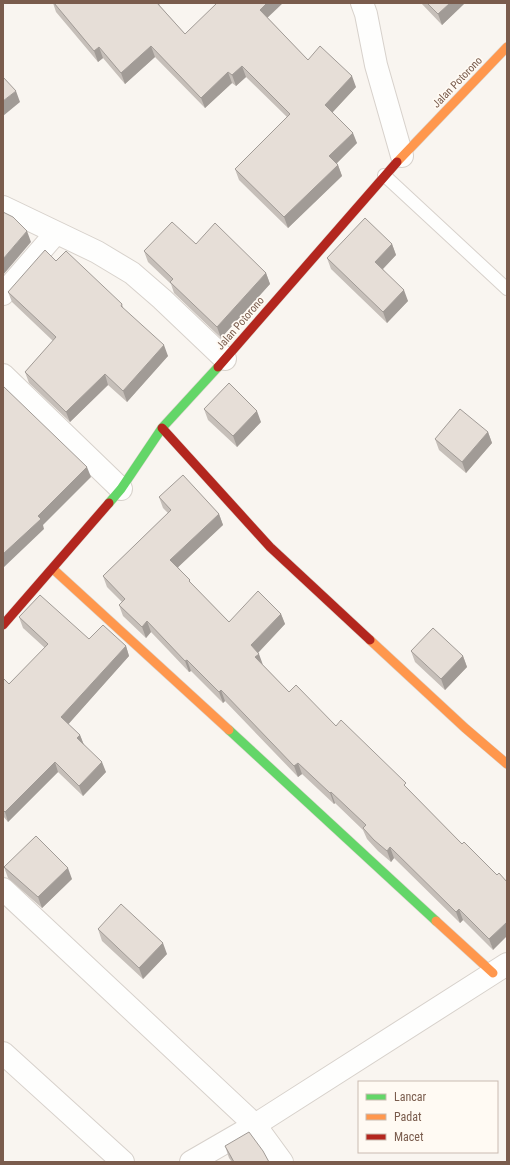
<svg xmlns="http://www.w3.org/2000/svg" width="510" height="1165" viewBox="0 0 510 1165" font-family="'Roboto Condensed',sans-serif">
<style>
.lines{fill:none;stroke-linecap:round;stroke-linejoin:round}
.lane-casing{stroke:#d7d1cb;stroke-width:14}
.street-casing{stroke:#d7d1cb;stroke-width:24}
.fast-casing{stroke:#d9d2cb;stroke-width:10}
.slow-casing{stroke:#d9d2cb;stroke-width:10}
.jam-casing{stroke:#d9d2cb;stroke-width:10}
.lane{stroke:#fefefd;stroke-width:12}
.street{stroke:#fefefd;stroke-width:22}
.fast{stroke:#63d668;stroke-width:9}
.slow{stroke:#ff974d;stroke-width:9}
.jam{stroke:#b3261e;stroke-width:9}
.wall{fill:#c6bfb9}
.shaded-wall{fill:#a19b96}
.building{fill:#e6ded7;stroke:#a19b96}
.labels{text-anchor:middle;stroke-width:3.5;stroke-linejoin:round;paint-order:stroke}
.street-label{font-size:11px;fill:#7a5c4d;stroke:#fffaf3}
</style>
<rect width="100%" height="100%" fill="#f9f5f0"/>
<g class="lines">
<defs>
<path id="lane" d="M384,175l123,114"/>
<path id="street" d="M362,3l4,11 10,51 26,91
M3,207l94,45 35,21 30,26 63,60
M3,294l53,-61
M3,375l118,114
M3,889l252,236 27,37
M3,1053l120,109
M191,1162l64,-37 252,-161"/>
<path id="fast" d="M109,503l12,-14 41,-61 56,-61
M229,730l207,191"/>
<path id="slow" d="M397,162l110,-115
M53,569l176,161
M370,640l95,88 42,36
M436,921l57,52"/>
<path id="jam" d="M218,367l179,-205
M162,428l108,119 100,93
M3,625l106,-122"/>
</defs>
<use href="#lane" class="lane-casing"/>
<use href="#street" class="street-casing"/>
<use href="#fast" class="fast-casing"/>
<use href="#slow" class="slow-casing"/>
<use href="#jam" class="jam-casing"/>
<use href="#lane" class="lane"/>
<use href="#street" class="street"/>
<use href="#fast" class="fast"/>
<use href="#slow" class="slow"/>
<use href="#jam" class="jam"/>
</g>
<path class="wall" d="M53,3h106l1,3 25,28 82,-17 41,43 48,27 -24,26 25,30 -20,20 1,2 4,11 -54,52 -49,-48 -4,-11 52,-52 -41,-40 -10,9 -4,-3 -27,25 -50,-51 -30,27 -22,-26 -5,4 -42,-50z
M421,3h44l-23,22z
M196,244l70,29 4,11 -49,54 -47,-45 -3,-9 -23,-22 -4,-11z
M392,244l4,11 -13,14 25,32 -21,22 -56,-54 -4,-11z
M56,261l66,43 2,6 44,46 -41,46 -19,-17 -38,37 -41,-39 -4,-11 28,-31 -41,-39 -4,-10z
M204,409l57,13 -24,25 -29,-27z
M488,432l4,11 -26,30 -27,-23 -4,-11z
M159,497l60,17 4,11 -45,42 14,17 37,38 52,-8 4,10 -27,29 4,11 27,28 47,34 71,62 55,56 31,106 -30,-30 -3,3 -66,-65 -3,4 -13,-11 -11,-12 -4,-9 -28,-27 -1,1 -32,-30 -4,3 -73,-76 -2,2 -32,-32 -2,1 -38,-40 -5,6 -23,-22 -4,-11 3,-3 -15,-15 -4,-11 65,-63 -5,-5z
M19,617l70,22 37,7 3,10 -61,68 12,11 3,8 23,29 -23,24 -25,-24 -50,50 -5,-6v-138l6,6 36,-36 -22,-20z
M411,651l52,5 4,11 -22,23 -30,-28z
M4,867l68,12 -30,29 -34,-30z
M98,929l69,25 -24,25 -41,-38z
M225,1146l44,16h-37l-3,-4z"/>
<path class="shaded-wall" d="M267,3h16l-19,18 -4,-11z
M450,3h15l-23,22 -4,-11z
M151,46l4,11 -30,27 -4,-11z
M99,47l4,11 -5,4 -4,-11z
M242,66l4,11 -10,9 -4,-11z
M228,72l4,11 -27,25 -4,-10z
M352,76l4,11 -27,29 -4,-11z
M16,91l4,11 -17,14v-15z
M353,133l4,10 -24,24 -4,-11z
M338,165l4,11 -54,52 -4,-11z
M27,231l4,11 -28,33v-16z
M392,244l4,11 -17,18 -4,-11z
M266,273l4,11 -49,54 -4,-11z
M404,290l4,11 -21,22 -4,-11z
M164,345l4,11 -41,46 -4,-11z
M105,374l3,11 -38,37 -4,-10z
M257,411l4,11 -24,25 -4,-11z
M488,432l4,11 -26,30 -4,-11z
M87,467l4,10 -48,48 1,4 -41,39v-14l35,-38z
M219,514l4,11 -49,46 -4,-11z
M281,614l4,10 -30,32 -4,-11z
M147,621l4,11 -5,6 -4,-11z
M126,646l3,10 -64,72 -4,-11z
M259,654l4,11 -8,-8z
M463,656l4,11 -22,23 -4,-11z
M187,660l4,11 -2,1 -4,-11z
M221,690l4,11 -2,2 -4,-11z
M80,735l4,10 -7,-7z
M55,762l3,10 -50,50 -3,-10z
M102,762l4,10 -23,24 -4,-10z
M298,763l4,11 -4,3 -4,-11z
M331,792l4,11 -1,1 -4,-11z
M390,847l4,11 -3,4 -4,-11z
M68,868l4,11 -30,29 -4,-11z
M459,909l4,11 -3,3 -4,-11z
M507,922v14l-14,14 -4,-11z
M163,943l4,11 -24,25 -4,-11z"/>
<path class="building" d="M54,3h103l28,31 32,-31h50l-7,7 48,50 12,-14 32,30 -27,29 28,28 -24,23 9,9 -54,52 -49,-48 55,-55 -48,-48 -10,9 -4,-3 -27,26 -50,-52 -30,27 -22,-26 -5,4z
M427,3h23l-12,11z
M3,77l13,14 -13,10z
M3,212l10,5 14,14 -24,28z
M365,218l27,26 -17,18 29,28 -21,22 -56,-54z
M172,222l24,22 19,-21 51,50 -49,54 -47,-45 3,-3 -29,-28z
M45,250l11,11 10,-10 56,53 -1,2 43,39 -41,46 -18,-17 -39,38 -41,-40 31,-35 -48,-45z
M229,383l28,28 -24,25 -29,-27z
M3,386l84,81 -49,49 3,3 -38,35z
M460,409l28,23 -26,30 -27,-23z
M183,475l36,39 -49,46 20,20 -1,1 40,41 29,-31 23,23 -30,31 8,9 -4,3 34,35 7,-7 40,41 5,-6 65,63 -2,2 58,59 2,-2 33,33 2,-2 8,9v40l-18,17 -30,-30 -3,3 -66,-65 -3,4 -13,-11 -11,-12 3,-3 -35,-33 -1,1 -32,-30 -4,3 -73,-76 -2,2 -32,-32 -2,1 -38,-40 -5,6 -23,-22 6,-6 -22,-23 68,-66 -12,-13z
M40,595l49,44 14,-14 23,21 -65,71 19,18 -3,3 25,24 -23,24 -24,-24 -50,50 -2,-2v-132l6,6 39,-40 -29,-27z
M433,628l30,28 -22,23 -30,-28z
M36,836l32,32 -30,29 -34,-30z
M121,904l42,39 -24,25 -41,-39z
M249,1132l14,19 6,11h-35l-9,-16z"/>
<g class="labels">
<g class="street-label">
<text transform="translate(457 82) rotate(-46)" y="4">Jalan Potorono</text>
<text transform="translate(240 323) rotate(-49)" y="4">Jalan Potorono</text>
</g>
</g>
<rect width="510" height="1165" fill="none" stroke="#7a5c4d" stroke-width="8"/>
<rect x="358" y="1081" width="140" height="72" fill="#fffaf3" stroke="#cabbb1"/>
<rect x="366" y="1094" width="20" height="6" fill="#63d668" stroke="#cabbb1"/>
<text x="394" y="1101" font-size="12" fill="#7a5c4d">Lancar</text>
<rect x="366" y="1114" width="20" height="6" fill="#ff974d" stroke="#cabbb1"/>
<text x="394" y="1121" font-size="12" fill="#7a5c4d">Padat</text>
<rect x="366" y="1134" width="20" height="6" fill="#b3261e" stroke="#cabbb1"/>
<text x="394" y="1141" font-size="12" fill="#7a5c4d">Macet</text>
</svg>
